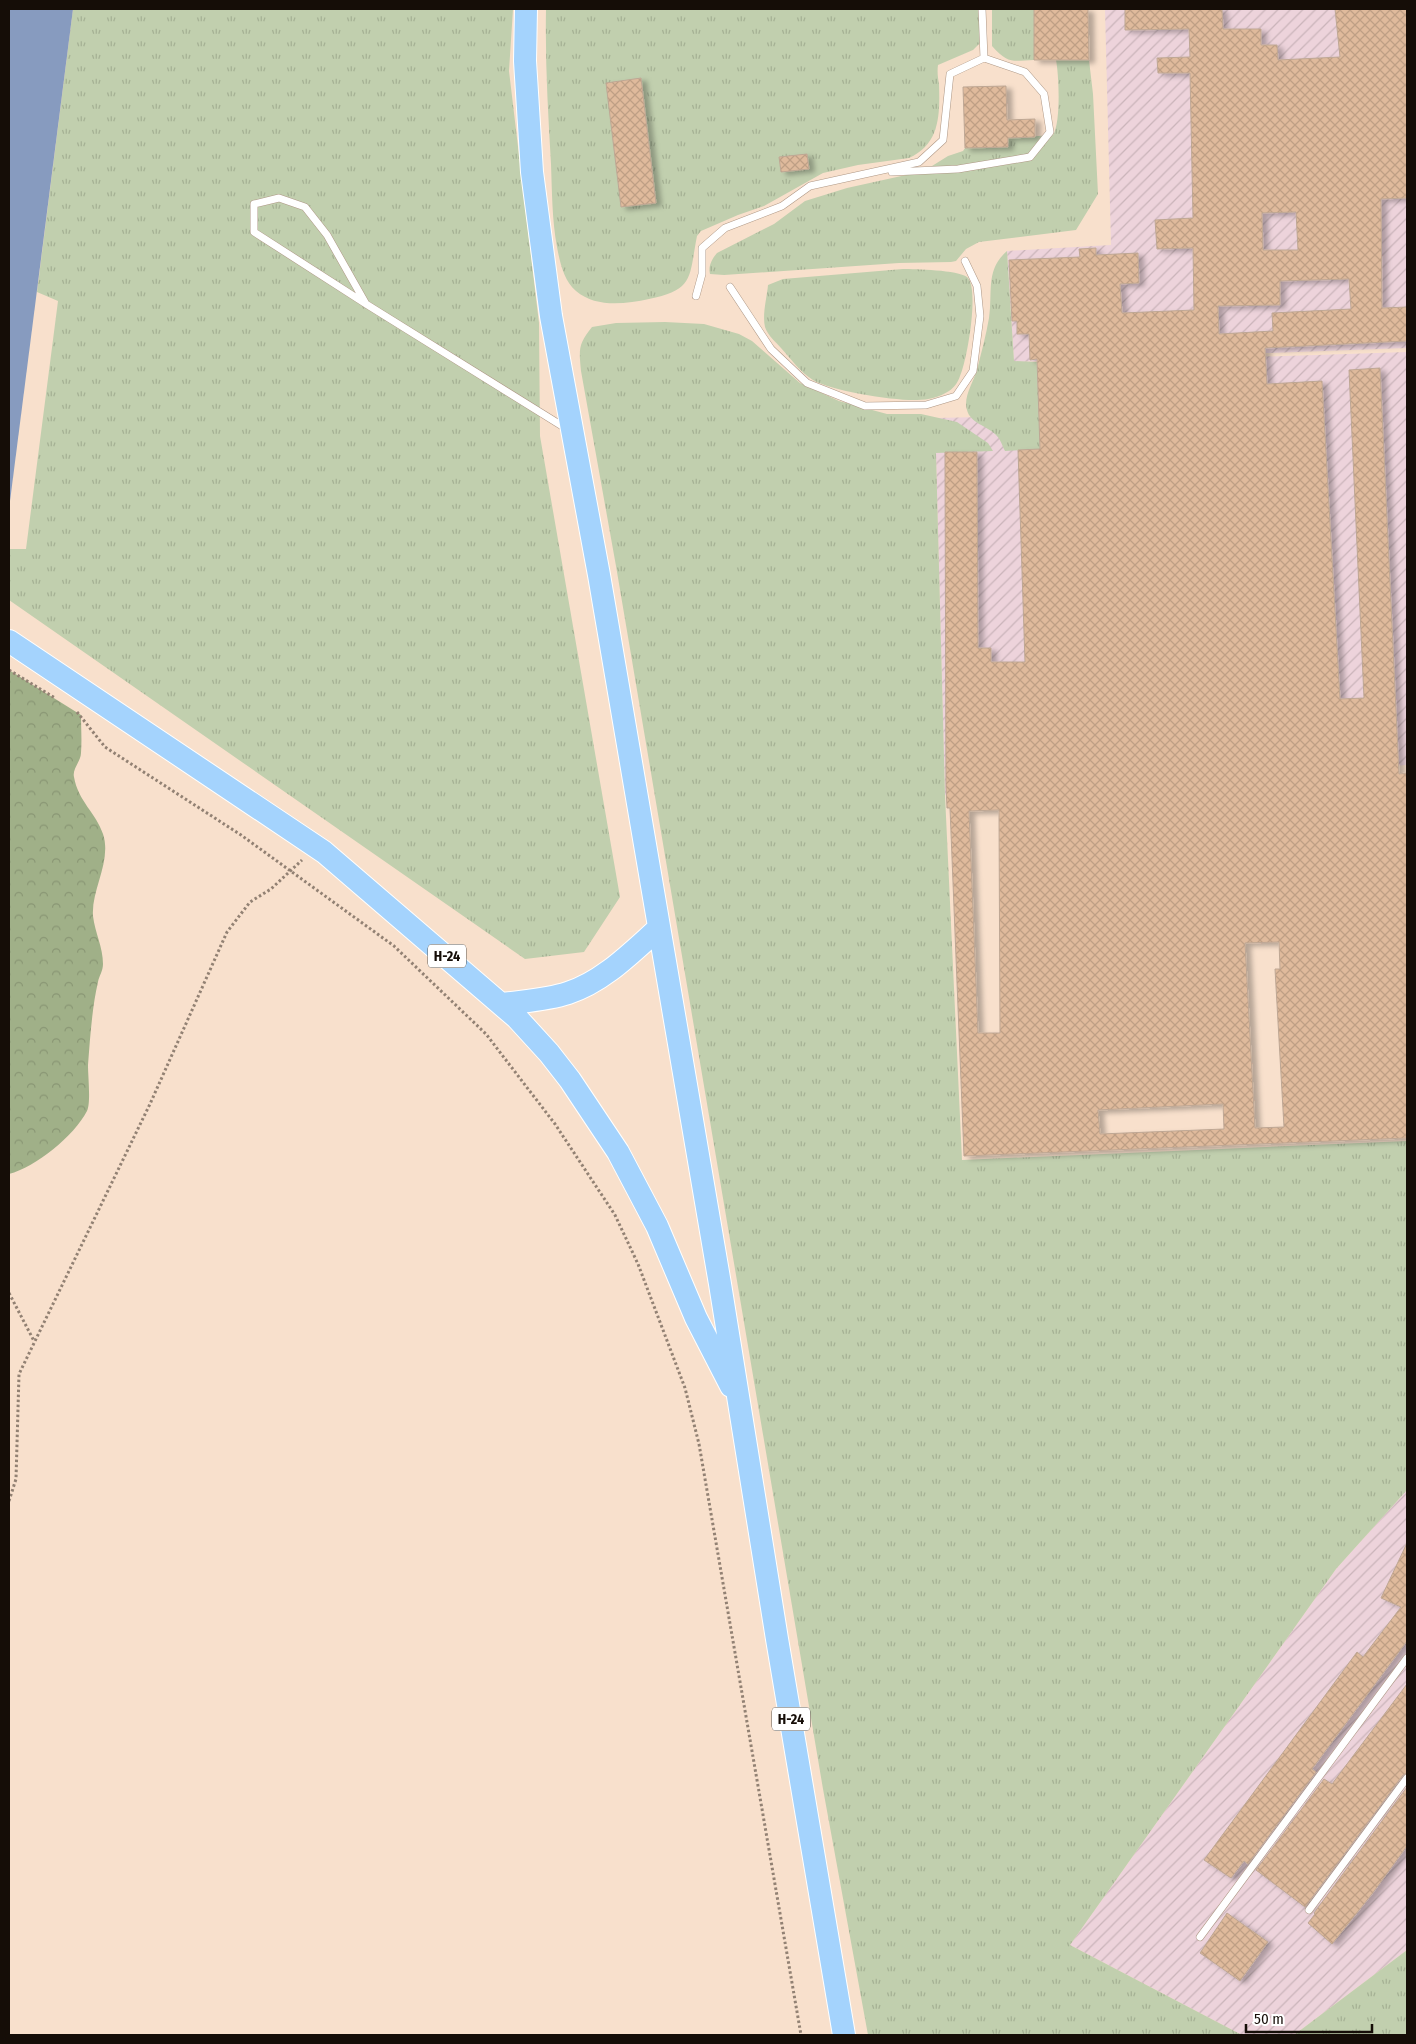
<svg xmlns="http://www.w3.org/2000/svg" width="1416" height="2044" viewBox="0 0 1416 2044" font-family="'Fira Sans Condensed',sans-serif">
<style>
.industrial{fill:url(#industrial-furrows)}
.grass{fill:url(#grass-tufts)}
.forest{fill:url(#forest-crowns)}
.water{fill:#879bbf}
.building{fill:url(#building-cross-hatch);stroke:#bea794;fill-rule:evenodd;filter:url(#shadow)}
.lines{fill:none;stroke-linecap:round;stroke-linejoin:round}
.service-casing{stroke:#ae9785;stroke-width:8}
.primary-casing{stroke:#fff;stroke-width:24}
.path{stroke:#928173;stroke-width:3;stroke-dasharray:2.5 2.5;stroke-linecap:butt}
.service{stroke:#fff;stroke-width:7}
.primary{stroke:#a4d3fd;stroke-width:22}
.labels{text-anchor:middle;stroke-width:4;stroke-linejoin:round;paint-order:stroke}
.shield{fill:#fff;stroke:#5b5651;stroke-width:1}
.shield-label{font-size:14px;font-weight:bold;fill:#150d07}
</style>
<defs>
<pattern id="industrial-furrows" width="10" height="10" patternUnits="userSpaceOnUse" patternTransform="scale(1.25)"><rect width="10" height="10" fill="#edd3db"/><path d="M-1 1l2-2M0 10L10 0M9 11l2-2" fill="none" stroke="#cab4ba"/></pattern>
<pattern id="grass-tufts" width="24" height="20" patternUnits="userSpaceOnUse" patternTransform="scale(1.25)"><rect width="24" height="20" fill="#c1cfae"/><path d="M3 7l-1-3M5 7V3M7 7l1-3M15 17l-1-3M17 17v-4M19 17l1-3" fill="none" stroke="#a5b194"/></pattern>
<pattern id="forest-crowns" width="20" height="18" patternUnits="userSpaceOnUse" patternTransform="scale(1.25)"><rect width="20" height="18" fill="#a0b088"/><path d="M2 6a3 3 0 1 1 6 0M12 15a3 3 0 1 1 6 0" fill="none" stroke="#899674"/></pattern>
<pattern id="building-cross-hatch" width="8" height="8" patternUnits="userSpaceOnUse" patternTransform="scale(1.25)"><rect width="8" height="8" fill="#dfba9c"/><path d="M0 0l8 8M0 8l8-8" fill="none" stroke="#be9f85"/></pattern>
<filter id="shadow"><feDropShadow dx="5.5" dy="3" stdDeviation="2.5" flood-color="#0004"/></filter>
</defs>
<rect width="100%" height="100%" fill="#f8e0cc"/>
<path class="industrial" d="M1105,9h302v339l-393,14 -7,-111 104,-6z
M1407,352v413l-462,30 -10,-377 101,-2 -2,-52z
M1407,1490v460l-113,85h-52l-172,-90 266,-376z"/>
<path class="grass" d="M73,9h440l-4,62 30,252 1,113 80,461 -36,55 -59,7 -516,-359v-51h17l32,-248 -21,-9z
M546,9h433l1,34 -7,7 -35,15c-1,7 0,13 1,19 1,31 1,60 -30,74l-51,7 -35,8 -59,33 -26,9 -37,16 -4,5c-8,40 -2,54 -48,63 -24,5 -53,9 -73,-8 -12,-10 -16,-28 -19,-44 -5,-27 -5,-56 -6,-83 -3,-52 -6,-103 -5,-155z
M992,9h42v51c-22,1 -26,4 -42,-14z
M1056,60h33l4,34 5,100 -22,36 -97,12 -13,7 -10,12 -5,1 -52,1 -175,12 -14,-1c-2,-8 2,-15 7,-21l57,-29 31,-23 42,-13 77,-17 24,-15 15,-5 2,-3 43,-10 45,-3c8,-12 6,-60 3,-75z
M1007,251l7,110 23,1 3,87 -35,2c-3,-6 -5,-13 -10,-17 -8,-8 -25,-11 -28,-24 -4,-13 6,-27 10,-40 4,-17 9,-34 12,-52 4,-26 -4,-48 18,-67z
M903,269c12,0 55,1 64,8 13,10 0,84 -7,99 -2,6 -5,11 -11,15 -9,6 -21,9 -32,9 -22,1 -86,-9 -104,-20 -13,-8 -22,-21 -32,-32 -6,-7 -13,-12 -16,-21 -3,-12 2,-30 3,-42l15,-6z
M665,322l39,2 35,10 13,7 48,42 39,18 48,13h34l36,8 31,21 5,8 -57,2 9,342 17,365 445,-19v349l-71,79 -266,376 172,90h-374l-45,-246 -207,-1223 -35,-195c-2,-21 -3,-27 11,-44l24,-4z
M1407,1950v85h-113z"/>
<path class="forest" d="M9,670l72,45c0,12 1,25 0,38 0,8 -9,16 -7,24 4,24 22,36 29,57 9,27 -12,56 -10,82 2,17 10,31 10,48 0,7 -4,12 -5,18 -6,25 -8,58 -10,83 0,11 3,38 -1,46 -13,25 -51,56 -78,63z"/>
<path class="water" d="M9,9h64l-64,500z"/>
<path class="building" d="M1034,9h54l1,51h-55z
M1125,9h97l1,20h38v16h16l1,15 62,-3 -5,-48h72v189l-26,1 1,109 25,-1v34l-142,7 2,36 55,-3 18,318 24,-1 -15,-328 31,-2 19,406 8,-1v365l-443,18 -14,-348h-3l-1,-21 -1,-335h32l1,196h13v14h34l-7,-212 22,-1 -3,-90 -7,1 -1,-26h-12v-13h-5l-3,-61 71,-3 -1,-8 17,-1v7l42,-2 1,30 -19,1 2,29 72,-3 -1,-62 -36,1 -2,-29 38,-2 -3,-145h-32l-1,-15 33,-1 -1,-28 -64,1zM1296,212l2,38h-35l-1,-37zM1349,279l2,30 -79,4 1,18 -54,3 -1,-28 62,-1v-24zM999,810l1,223h-22l-9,-222zM1279,942l1,27h-5l9,158 -29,1 -10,-185zM1223,1104l1,25 -124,5 -2,-24z
M641,78l15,125 -35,4 -15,-124z
M1006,86l1,34 28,-1v18l-27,1v9l-43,1 -2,-61z
M807,154l2,15 -28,3 -2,-15z
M1407,1543v98l-95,128 4,3 -68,92 -4,-3 -13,17 -27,-18 153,-208 6,5 38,-50 -20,-9z
M1407,1684v89l-4,2 -98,132 -49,-37 68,-91 8,5z
M1407,1787v59l-35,48 -40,50 -24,-21 7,-9 -1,-1z
M1227,1913l41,29 -28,39 -40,-28z"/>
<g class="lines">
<defs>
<path id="service" d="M892,172l66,-3 72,-12 20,-25 -6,-38 -19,-22 -41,-14
M730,287l41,62 36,34 58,23 61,-1 30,-9 17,-25 7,-55 -3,-30 -12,-25
M696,296l6,-22v-26l23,-20 57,-22 28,-20 109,-24 24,-22 7,-66 34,-16 -2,-49
M366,304l-39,-69 -22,-28 -26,-9 -25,6v28l112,72 201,125
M1309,1910l98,-132
M1200,1937l207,-279"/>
<path id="primary" d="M526,9l-1,52 7,111 19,144 48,259 121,709 57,355 67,396
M9,641l315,211 193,166 32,35 21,27 48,72 39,74 39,92 35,68
M503,1004c21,-3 44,-4 65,-11 35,-11 64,-41 91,-65"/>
</defs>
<use href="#service" class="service-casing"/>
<use href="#primary" class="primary-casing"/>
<path class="path" d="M9,670l46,28
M77,712l28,35 136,88 153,111 92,88 69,90 60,91 23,49 47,124 14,56 102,591
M9,1293l25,48
M9,1501l7,-22 3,-105 131,-270 77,-172 23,-30 21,-13 31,-29"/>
<use href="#service" class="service"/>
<use href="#primary" class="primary"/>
</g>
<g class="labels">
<g class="shield">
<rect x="428" y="944.5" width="38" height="23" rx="4"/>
<rect x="772" y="1707.5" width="38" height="23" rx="4"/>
</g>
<g class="shield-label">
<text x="447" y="961">Н-24</text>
<text x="791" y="1724">Н-24</text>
</g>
</g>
<rect width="1416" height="2044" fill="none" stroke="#150d07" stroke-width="20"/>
<path d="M1246 2024v8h126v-8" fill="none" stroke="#150d07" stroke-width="2.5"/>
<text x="1254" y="2024" font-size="15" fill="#150d07" stroke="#ffffff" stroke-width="4" paint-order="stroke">50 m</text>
</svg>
